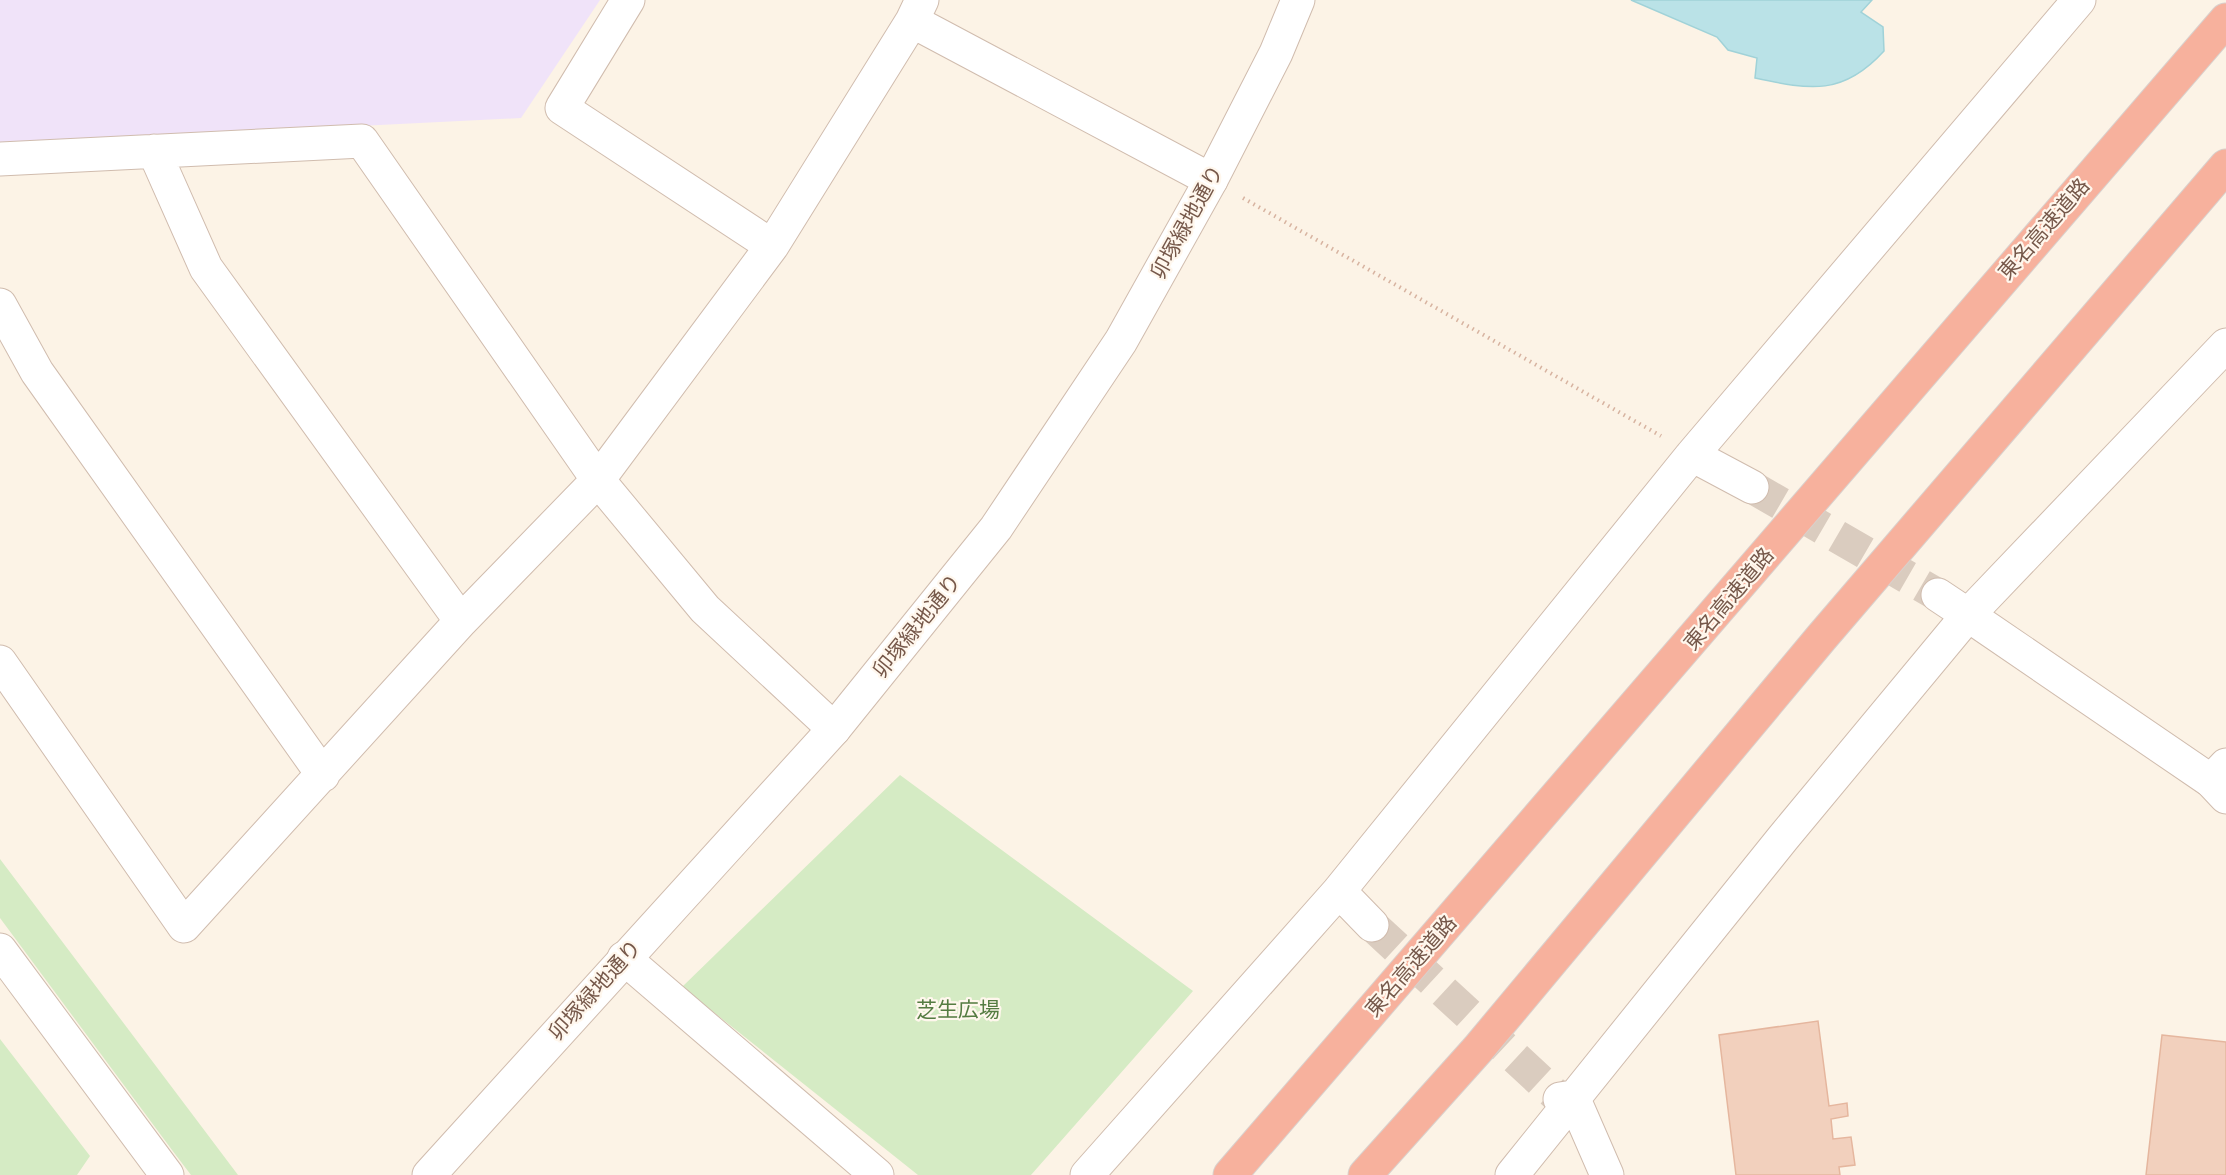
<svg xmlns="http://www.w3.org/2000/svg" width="2226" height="1175" viewBox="0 0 2226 1175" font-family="Cabin,'Noto Sans JP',sans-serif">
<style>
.education{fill:#f0e3f9}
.green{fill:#d5ebc4}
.water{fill:#bae2e7;stroke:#a0d2d8;stroke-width:1.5}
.building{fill:#f2d0bd;stroke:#e5b69e;stroke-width:1.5}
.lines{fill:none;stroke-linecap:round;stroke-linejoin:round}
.minor-tunnel{stroke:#daccbf;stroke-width:33;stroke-dasharray:33 16;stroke-linecap:butt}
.minor-casing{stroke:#d0bcae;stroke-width:35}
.tertiary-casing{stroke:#d0bcae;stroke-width:35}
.motorway-casing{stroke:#d9d0cc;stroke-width:35}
.path{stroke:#d7b3a0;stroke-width:4;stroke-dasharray:1.5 4.5;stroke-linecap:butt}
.minor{stroke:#fff;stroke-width:33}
.tertiary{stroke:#fff;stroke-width:33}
.motorway{stroke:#f7b19d;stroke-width:33}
.labels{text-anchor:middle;stroke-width:4.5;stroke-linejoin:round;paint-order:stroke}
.street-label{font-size:21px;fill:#76584a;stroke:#fff7ed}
.park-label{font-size:21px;fill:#557c42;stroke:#fff7ed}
</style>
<rect width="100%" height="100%" fill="#fcf3e6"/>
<path class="education" d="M0,0h600l-79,118 -521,26z"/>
<path class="green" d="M900,775l293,216 -162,184h-113l-236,-188z
M0,859l238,316h-47l-19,-25 -172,-232z
M0,1039l90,117 -13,19h-77z"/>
<path class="water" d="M1631,0h241l-11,12 22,15 1,24c-41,45 -73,39 -129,27l2,-20 -29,-8 -11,-13z"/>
<path class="building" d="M1818,1021l11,85 18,-3 1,13 -17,3 2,20 18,-2 4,28 -16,2 1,8h-104l-17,-140z
M2162,1035l64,7v133h-80z"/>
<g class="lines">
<path class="minor-tunnel" d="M1752,487l186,108
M1372,925l188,174"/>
<defs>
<path id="minor" d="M628,0l-66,108 210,138
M912,21l299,159
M154,151l52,117 255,353
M0,159l362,-18 236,339 107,129 129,120
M0,305l37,67 286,403
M1692,455l60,32
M1938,595l30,20
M0,662l184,264 277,-305 137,-141 174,-234 140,-225 10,-21
M2211,781l15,-16
M1372,925l-33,-34 353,-436 387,-455
M0,950l167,225
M624,958l253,217
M1560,1099l13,-2 34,78
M1087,1175l252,-284
M1512,1175l271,-337 185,-223 258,-270"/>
<path id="tertiary" d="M1968,615l243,166 15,16
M429,1175l405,-446 162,-201 125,-187 90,-161 65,-127 22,-53"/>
<path id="motorway" d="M1230,1175l996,-1155
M1365,1175l113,-126 343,-411 405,-472"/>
</defs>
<use href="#minor" class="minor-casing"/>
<use href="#tertiary" class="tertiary-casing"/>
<use href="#motorway" class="motorway-casing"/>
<path class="path" d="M1243,198l418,238"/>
<use href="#minor" class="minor"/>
<use href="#tertiary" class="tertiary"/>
<use href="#motorway" class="motorway"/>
</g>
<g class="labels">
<g class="street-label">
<text transform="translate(1187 222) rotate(-61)" y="7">卯塚緑地通り</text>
<text transform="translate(2044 229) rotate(-49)" y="7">東名高速道路</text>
<text transform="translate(1729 599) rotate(-50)" y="7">東名高速道路</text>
<text transform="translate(917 626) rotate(-51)" y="7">卯塚緑地通り</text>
<text transform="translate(1411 966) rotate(-49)" y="7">東名高速道路</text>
<text transform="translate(595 990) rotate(-48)" y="7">卯塚緑地通り</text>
</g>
<g class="park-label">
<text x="958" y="1017">芝生広場</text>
</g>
</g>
</svg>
